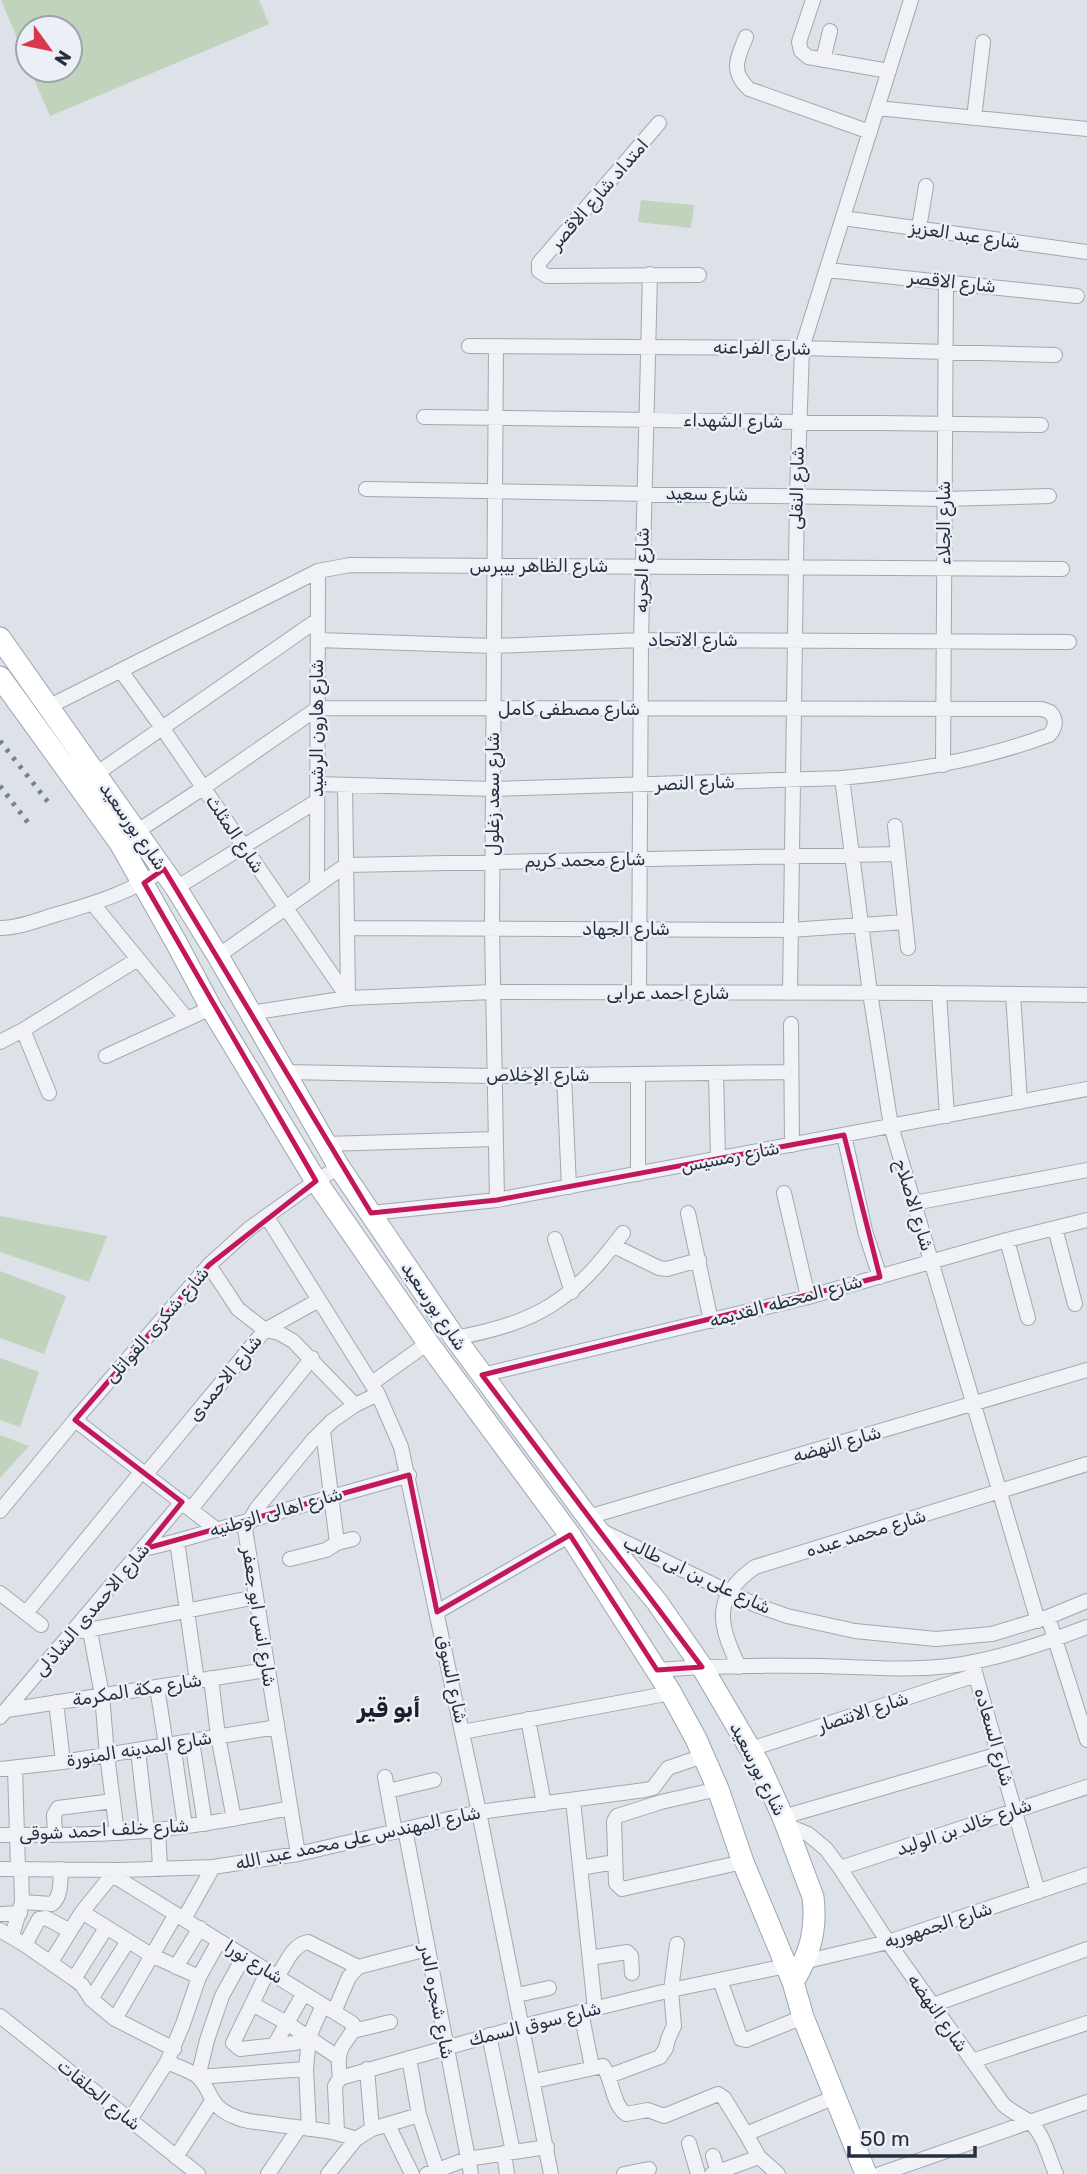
<svg xmlns="http://www.w3.org/2000/svg" width="1087" height="2174" viewBox="0 0 1087 2174" font-family="Rubik,'Noto Sans Arabic',sans-serif">
<style>
.green{fill:#c2d3bd}
.lines{fill:none;stroke-linecap:round;stroke-linejoin:round}
.minor-casing{stroke:#a2a8b2;stroke-width:16}
.primary-casing{stroke:#9ba5b5;stroke-width:23}
.minor{stroke:#f0f2f6;stroke-width:14}
.primary{stroke:#fff;stroke-width:21}
.rail{stroke:#758093;stroke-width:5;stroke-dasharray:3.5 7;stroke-linecap:butt}
.marked{fill:none;stroke:#c2185b;stroke-width:5;stroke-linejoin:round}
.labels{text-anchor:middle;stroke-width:5;stroke-linejoin:round;paint-order:stroke}
.street-label{font-size:18px;fill:#252f40;stroke:#ecf0f6}
.district-label{font-size:24px;font-weight:bold;fill:#182030;stroke:#ecf0f6}
</style>
<rect width="100%" height="100%" fill="#dde1e8"/>
<path class="green" d="M1,0h258l10,24 -219,92 -20,-46h40v-42h-42v36z
M641,200l53,5 -3,23 -53,-6z
M0,1216l107,20 -18,46 -89,-30z
M0,1271l66,25 -22,58 -44,-16z
M0,1358l39,14 -19,55 -20,-7z
M0,1435l29,11 -29,32z"/>
<g class="lines">
<defs>
<path id="minor" d="M813,0l-14,42 2,9 7,6 81,14
M746,37c-9,22 -16,34 3,52l121,43
M823,60l7,-29
M877,108l210,21
M974,118l9,-76
M659,123l-120,140v8l8,5 152,-1
M843,218l244,34
M919,228l7,-42
M827,270l250,26
M469,346l333,2 253,7
M496,347l-4,581 5,272
M424,417l617,8
M366,489l578,10 105,-3
M318,640l176,6 147,-6 428,2
M121,671l42,58 185,269
M48,707l270,-136 32,-6 712,4
M943,765l3,-483
M96,774l220,-153
M842,778l28,215 21,133 147,495
M345,785l3,213
M895,826l13,122
M130,836l73,-48 115,-80 724,1 8,3c7,7 6,16 -1,23 -67,25 -136,36 -207,43l-349,11 -176,-5
M317,885l1,-314
M176,888l141,-87
M93,904l94,115
M0,928c16,0 33,-6 48,-11 40,-12 81,-23 116,-48
M347,928l443,2 115,-8
M218,956l128,-91 552,-11
M639,993l2,-353 9,-366
M790,993l7,-498 5,-147 109,-348
M939,993l8,123
M1013,994l7,108
M250,1013l98,-15 144,-6 447,1 148,2
M791,1024l1,121
M23,1030l26,63
M0,1042l23,-12 115,-71
M106,1056l105,-48
M285,1072l208,4 298,-4
M716,1073l2,86
M564,1075l5,112
M844,1135l21,96 15,46
M325,1144l170,-5
M638,1174v-100
M784,1193l24,104
M914,1203l173,-33
M371,1213l126,-13 590,-111
M688,1213l23,108
M267,1217l111,177 23,53 78,365 72,362
M1055,1228l20,76
M555,1239l17,53
M1007,1240l21,78
M614,1246l45,22 8,1 32,-9
M209,1265l29,44 27,21 14,3 14,8 62,64
M455,1338c84,-16 117,-37 168,-105
M482,1375l326,-78 199,-57 80,-20
M372,1383l56,-40
M75,1420l141,109
M323,1431l14,112
M146,1474l119,-144 54,-30
M191,1509l121,-151
M0,1511l75,-91 134,-155 41,-37 66,-47 23,-14
M588,1517l499,-147
M604,1532l152,73 31,11 68,15 81,8 56,-5 56,-17 39,-16
M177,1541l20,140
M144,1549l33,-8 232,-66
M290,1559l36,-9 11,-7 16,-4
M0,1593l41,32
M437,1612l133,-77
M26,1613l116,-142
M1048,1617l39,123
M83,1631l173,-34
M90,1631l12,64 5,60 10,78
M972,1662l66,230
M739,1667c-20,-43 -28,-69 16,-100l332,-103
M657,1670c54,-4 110,-5 165,-4 42,1 84,5 127,0 47,-6 94,-22 138,-39
M211,1678l7,58 16,83
M157,1687l9,58
M56,1702l7,60
M7,1710l260,-40
M0,1717l182,-215
M528,1719l16,85
M462,1732l209,-39
M192,1741l13,83
M173,1744l12,82
M751,1749l225,-74
M138,1750l9,80
M15,1768l3,101
M0,1769l63,-7 214,-35
M385,1777l10,55
M718,1789l-57,13 -44,14 -3,5 2,62 6,6 121,-27
M388,1791l46,-11
M573,1800l22,209
M783,1817l216,-63
M786,1825l22,9 18,15 14,19 48,74 115,162c8,8 19,12 28,19 13,12 18,35 25,51
M158,1829l2,40
M405,1829l66,345
M55,1834l-1,-19 4,-7 55,-7
M0,1835c52,0 105,0 157,-5 45,-5 89,-13 133,-22
M298,1854l-53,-325 12,-21 56,-68 19,-19 23,-16 23,-11
M580,1868l35,-6
M840,1868l247,-81
M0,1869l121,1 92,-3 85,-13 181,-42 166,-22 8,-2 15,-20 35,-12
M106,1871l246,152 2,3c-2,9 -8,14 -12,21 -5,10 -3,20 -2,31
M22,1902l30,2c10,-8 8,-23 9,-35
M82,1912l69,43 48,22
M0,1914l20,-1
M184,1919l29,-52
M0,1930l25,15 49,34 8,6 9,14 24,20 59,30
M12,1936l10,-34 -1,-34
M25,1945l14,-26 7,-1 24,13
M244,1956l-22,40 -15,44 -9,37 108,-8
M590,1958l37,-6 4,4 1,17
M51,1962l31,-50 30,-37
M176,1967l24,-39
M268,1971l-35,72 7,6 55,-6 14,-6
M277,1977c9,-13 15,-32 31,-35l50,25
M74,1979l32,-51
M720,1980l21,59 5,1 57,-23
M517,1995l32,-7
M91,1999l37,-58
M252,2004l35,19 52,35
M933,2005l154,-56
M334,2012l15,-35 9,-10 69,-18
M581,2012l11,55
M0,2016l198,158
M115,2019l61,-105
M353,2031l37,-9
M489,2035l24,117
M275,2044l29,-51
M409,2058l10,57 18,55
M972,2061l115,-38
M167,2062c9,4 22,8 30,14 15,13 10,29 36,40 10,5 21,6 32,7 30,5 62,5 91,16
M367,2069l5,60
M609,2076l51,-19 6,-9 2,-9 6,-13 -3,-36 6,-46
M534,2081l69,-15c10,14 9,38 23,48l22,-4 16,6 54,-22 6,4 22,36 89,-37
M130,2120l37,-58 16,-38 16,-47 20,-36
M388,2125l24,49
M309,2129l-3,-60 3,-32 14,-32
M337,2131l-2,-45 5,-8 183,-52 148,-36 115,-24 102,-24 199,-67
M746,2134l13,23 19,17
M689,2143l9,31
M504,2153l3,21
M713,2156l5,16
M176,2157l36,-56
M268,2174l31,-46
M328,2174l28,-35 16,-10 47,-14
M427,2174l40,-15 80,-12
M624,2174l25,-5
M712,2174l47,-17
M880,2174l207,-72"/>
<path id="primary" d="M0,638l176,250 42,68 121,211 116,171 140,189 62,75 45,65 57,97 24,53 30,80c4,33 -3,57 -20,85
M0,677l120,166 57,101 34,64 105,173 112,162 142,192 101,158 25,46 22,50 25,73 50,120 10,35 63,157"/>
</defs>
<use href="#minor" class="minor-casing"/>
<use href="#primary" class="primary-casing"/>
<use href="#minor" class="minor"/>
<use href="#primary" class="primary"/>
<path class="rail" d="M0,741l52,66
M0,786l29,38"/>
</g>
<path class="marked" d="M164,869l207,344 126,-13 347,-65 36,142 -398,98 220,292 -45,3 -87,-135 -133,77 -28,-137 -265,74 38,-47 -107,-82 134,-155 107,-84 -172,-298z"/>
<g class="labels">
<g class="street-label">
<text transform="translate(599 194) rotate(-49)" y="6">امتداد شارع الاقصر</text>
<text transform="translate(965 235) rotate(8)" y="6">شارع عبد العزيز</text>
<text transform="translate(952 282) rotate(6)" y="6">شارع الاقصر</text>
<text transform="translate(762 348) rotate(1)" y="6">شارع الفراعنه</text>
<text transform="translate(733 421) rotate(1)" y="6">شارع الشهداء</text>
<text transform="translate(797 488) rotate(-89)" y="6">شارع النقلى</text>
<text transform="translate(707 494) rotate(1)" y="6">شارع سعيد</text>
<text transform="translate(944 523) rotate(-90)" y="6">شارع الجلاء</text>
<text x="539" y="572">شارع الظاهر بيبرس</text>
<text transform="translate(642 570) rotate(-89)" y="6">شارع الحريه</text>
<text x="693" y="646">شارع الاتحاد</text>
<text x="569" y="715">شارع مصطفى كامل</text>
<text transform="translate(317 728) rotate(-90)" y="6">شارع هارون الرشيد</text>
<text transform="translate(695 783) rotate(-2)" y="6">شارع النصر</text>
<text transform="translate(493 794) rotate(-90)" y="6">شارع سعد زغلول</text>
<text transform="translate(133 826) rotate(55)" y="6">شارع بورسعيد</text>
<text transform="translate(235 834) rotate(56)" y="6">شارع المثلث</text>
<text transform="translate(585 860) rotate(-1)" y="6">شارع محمد كريم</text>
<text x="626" y="935">شارع الجهاد</text>
<text x="668" y="999">شارع احمد عرابى</text>
<text x="538" y="1081">شارع الإخلاص</text>
<text transform="translate(730 1157) rotate(-11)" y="6">شارع رمسيس</text>
<text transform="translate(914 1205) rotate(73)" y="6">شارع الاصلاح</text>
<text transform="translate(786 1301) rotate(-15)" y="6">شارع المحطه القديمه</text>
<text transform="translate(434 1306) rotate(56)" y="6">شارع بورسعيد</text>
<text transform="translate(157 1325) rotate(-49)" y="6">شارع شكرى القواتلى</text>
<text transform="translate(225 1378) rotate(-51)" y="6">شارع الاحمدى</text>
<text transform="translate(837 1444) rotate(-16)" y="6">شارع النهضه</text>
<text transform="translate(276 1512) rotate(-16)" y="6">شارع اهالى الوطنيه</text>
<text transform="translate(866 1533) rotate(-17)" y="6">شارع محمد عبده</text>
<text transform="translate(697 1575) rotate(25)" y="6">شارع على بن ابى طالب</text>
<text transform="translate(92 1610) rotate(-50)" y="6">شارع الاحمدى الشاذلى</text>
<text transform="translate(259 1617) rotate(81)" y="6">شارع انس ابو جعفر</text>
<text transform="translate(452 1679) rotate(78)" y="6">شارع السوق</text>
<text transform="translate(137 1690) rotate(-9)" y="6">شارع مكة المكرمة</text>
<text transform="translate(863 1712) rotate(-18)" y="6">شارع الانتصار</text>
<text transform="translate(994 1737) rotate(74)" y="6">شارع السعاده</text>
<text transform="translate(139 1749) rotate(-9)" y="6">شارع المدينه المنورة</text>
<text transform="translate(758 1769) rotate(63)" y="6">شارع بورسعيد</text>
<text transform="translate(964 1827) rotate(-19)" y="6">شارع خالد بن الوليد</text>
<text transform="translate(104 1830) rotate(-3)" y="6">شارع خلف احمد شوقى</text>
<text transform="translate(358 1838) rotate(-12)" y="6">شارع المهندس على محمد عبد الله</text>
<text transform="translate(938 1925) rotate(-18)" y="6">شارع الجمهوريه</text>
<text transform="translate(254 1962) rotate(32)" y="6">شارع نورا</text>
<text transform="translate(437 2002) rotate(79)" y="6">شارع شجره الدر</text>
<text transform="translate(938 2013) rotate(55)" y="6">شارع النهضه</text>
<text transform="translate(535 2024) rotate(-14)" y="6">شارع سوق السمك</text>
<text transform="translate(99 2095) rotate(39)" y="6">شارع الحلقات</text>
</g>
<g class="district-label">
<text x="389" y="1717">أبو قير</text>
</g>
</g>
<g transform="translate(49 49) rotate(123)"><circle r="33" fill="#ecf0f6" stroke="#9ca3ad" stroke-width="2"/>
<path d="M0-5L12 26L0 18L-12 26Z" fill="#d8374d"/>
<text y="-10" font-size="19" font-weight="bold" text-anchor="middle" fill="#252f40">N</text>
</g>
<path d="M849 2146v10h126v-10" fill="none" stroke="#252f40" stroke-width="3.5"/>
<text x="860" y="2146" font-size="21" fill="#252f40" stroke="#ecf0f6" stroke-width="5" paint-order="stroke">50 m</text>
</svg>
